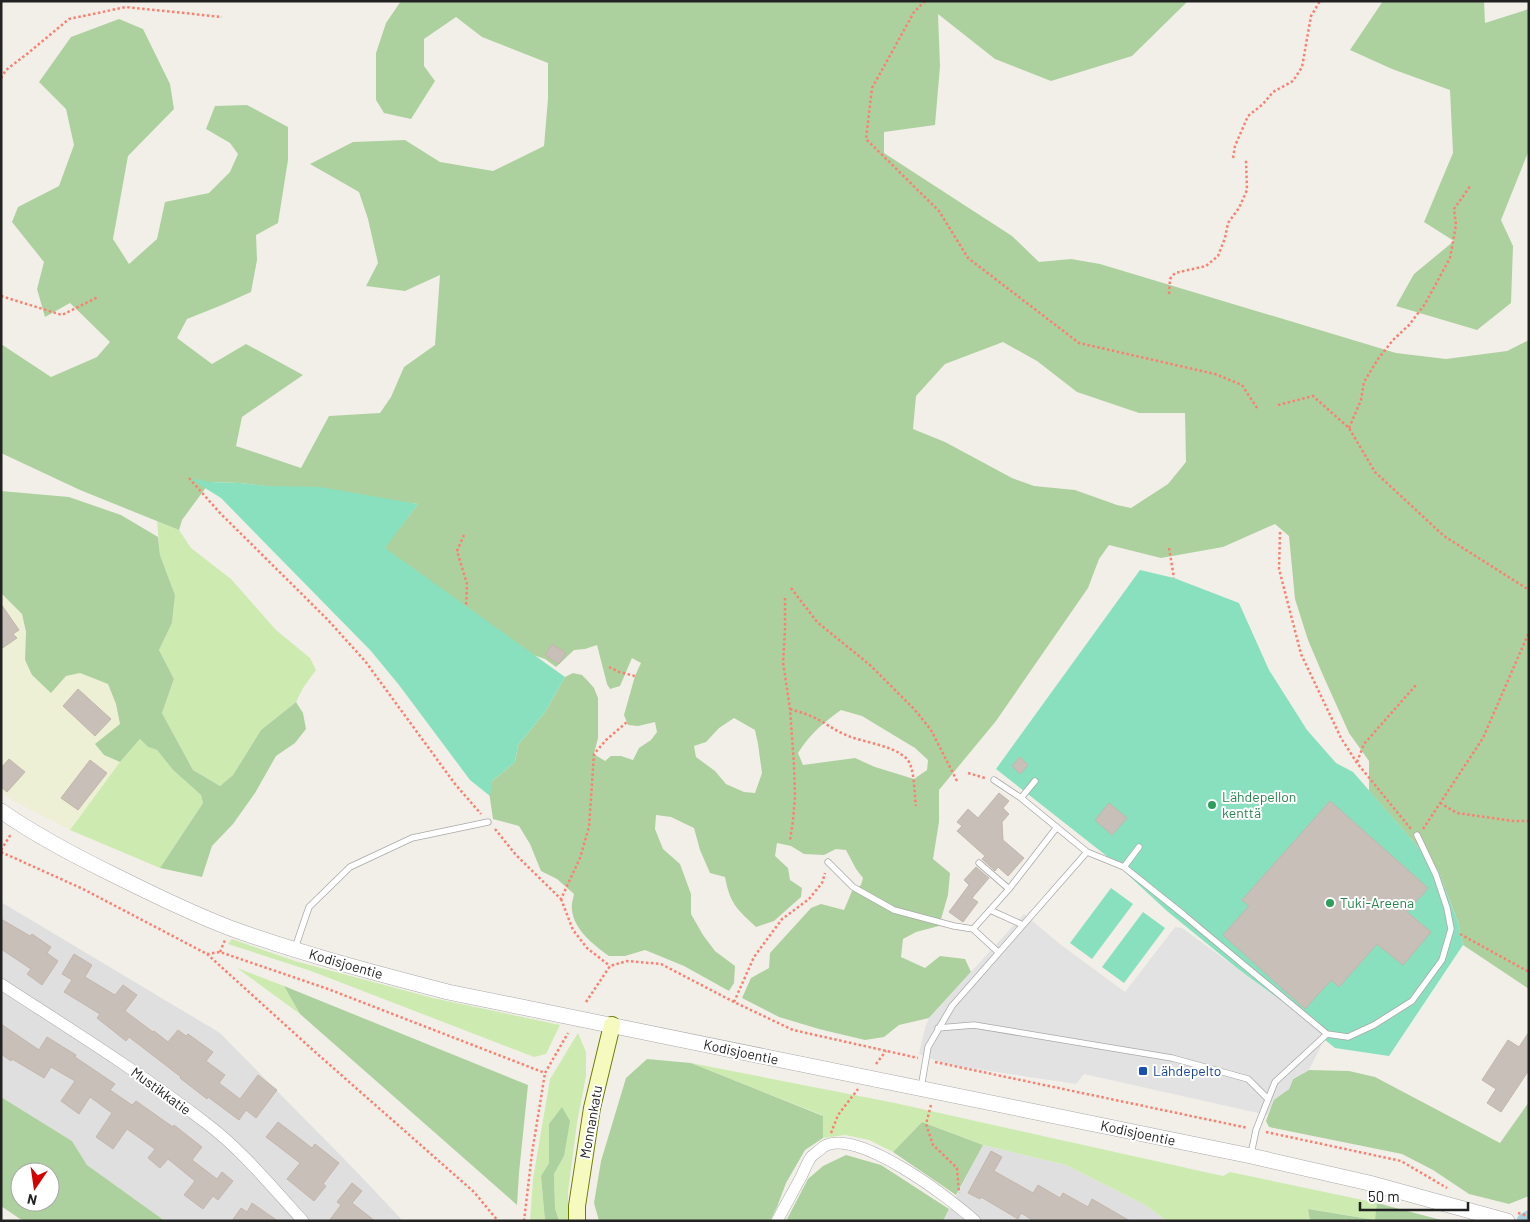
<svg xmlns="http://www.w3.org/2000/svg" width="1530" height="1222" viewBox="0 0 1530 1222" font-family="Barlow,sans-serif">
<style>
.residential{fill:#e0dfdf}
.farmland{fill:#eef0d5}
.grass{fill:#cdebb0}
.forest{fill:#add19e;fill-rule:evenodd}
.pitch{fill:#88e0be}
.parking{fill:#e2e2e2}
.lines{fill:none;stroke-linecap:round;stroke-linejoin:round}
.canal{stroke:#aad3df;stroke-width:15}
.building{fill:#c7bfb8;stroke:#c4b6ab}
.service-casing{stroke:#a9a9a9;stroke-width:7}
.minor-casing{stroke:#a9a9a9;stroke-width:12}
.tertiary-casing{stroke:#a9a9a9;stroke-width:16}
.secondary-casing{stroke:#707d05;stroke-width:18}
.path{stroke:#fa8072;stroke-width:2.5;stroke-dasharray:2.5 2.5;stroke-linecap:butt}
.service{stroke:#fff;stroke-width:5.5}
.minor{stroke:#fff;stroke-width:11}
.tertiary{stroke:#fff;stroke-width:15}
.secondary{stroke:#f7fabf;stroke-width:16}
.leisure-dot{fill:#2e9e5b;stroke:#fff;stroke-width:2}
.transit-dot{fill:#1a4fb4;stroke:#fff;stroke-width:2}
.labels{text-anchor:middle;stroke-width:4;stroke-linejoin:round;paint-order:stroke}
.leisure-label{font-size:14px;fill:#27864d;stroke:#fff;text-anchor:start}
.street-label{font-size:14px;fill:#222;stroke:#fff}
.transit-label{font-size:14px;fill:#164399;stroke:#fff;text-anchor:start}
</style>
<rect width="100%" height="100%" fill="#f2efe9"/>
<path class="residential" d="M1,902l219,131 133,135 50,53h-238l-78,-56 -15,-24 -71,-44z
M983,1145l83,20 79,40 22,16h-224z"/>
<path class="farmland" d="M1,593l21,21 4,26 40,36 14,-3 28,11 8,20 4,20 -16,31 16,7 -50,68 -56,-29 -13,-9z"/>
<path class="grass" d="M157,521l22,9 12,18 40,31 45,51 34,28 6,12 -13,18 -7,14 -35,28 -28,45 -13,11 -27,-16 -31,-57 12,-34 -15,-29 13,-27 3,-28 -15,-40z
M140,739l8,8 9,3 16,20 28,25 2,8 -43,65 -90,-38 50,-68z
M232,939l63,22 138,37 127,27 -14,29 -12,3 -223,-86 -83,-27z
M237,968l47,18 16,28z
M578,1033l8,19v24l-9,47 -9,69v29h-9l-4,-13 -1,-34 10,-18 -15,-32v39l-8,13 4,45h-15l3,-42 17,-100z
M691,1063l204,40 328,73 7,-4 147,31 -1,17 -68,-11 2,12h-143l-22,-16 -79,-40 -83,-20 -61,-23 -29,30 -24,-12 -24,-5 -22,3 -1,-23z"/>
<path class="forest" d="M401,1h787l-56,55 -81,25 -56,-22 -57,-45 2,52 -5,59 -51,7v21l128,83 27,26 32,-3 29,5 296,89 50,6 61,-8 22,-11v649l-66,-44 -5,-23 -20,-52 -69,-79v-30l-20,-28 -27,-60 -14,-33 -13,-41 -6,-63 -14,-12 -52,23 -62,11 -52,-13 -10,14 -11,29 -92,133 -57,69v32l-6,37 17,14 -2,22 -9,31 -23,6 -13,7 -2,18 24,11 15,-12 25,3 6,13 -42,46 -30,7 -15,12 -19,3 -46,-11 -40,-12 -37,-19 9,-20 18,-10 1,-15 41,-45 10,-4 23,6 8,-19 9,-6 2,-7 -7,-9 -10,-19 -10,-1 -12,6 -20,-1 -13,-8 -14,-3 -2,13 13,12 2,12 12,8 -1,9 -27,24 -18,6c-19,-18 -26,-23 -31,-50l-15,-4 -10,-23 -6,-22 -23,-11 -15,-2 -1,14 8,20 17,15 11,30v20l12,21 12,16 20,15 -1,17 -5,8 -45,-25 -39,-16 -20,6h-16c-15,-11 -35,-26 -37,-46 -1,-5 1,-11 2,-16l-17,-15 -16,-8 -11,-27 -11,-18 -26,-7 -4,-27 3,-11 23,-19 3,-17 27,-33 20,-35 8,-4 9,2 5,5 7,8 4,10v40l-4,16 11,7 6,-5h10l12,4 6,-12 12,-8 6,-8 -2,-10 -17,4 -10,-1 -4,-10 11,-39 6,-13 -9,-5 -12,28 -10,3 -3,-5 -10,-39 -12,4 -11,1 -18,17 -11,-8 -12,-4 -149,-107 34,-44 -178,-21 -30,-1 -28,38 -3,10 -99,-40 -79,-37v-109l50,33 46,-20 13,-15 -40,-39 -25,14 -8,-28 7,-27 -32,-40 6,-15 41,-21 15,-41 -8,-36 -27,-27 32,-45 48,-18 24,10 27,55 4,25 -46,47 -15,83 16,25 28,-25 8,-37 44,-9 21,-21 8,-18 -8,-11 -24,-14 9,-23 32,-1 41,22v33l-10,63 -22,12 1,25 -6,32 -29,13 -35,14 -10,19 35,26 34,-20 57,31 -61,42 -6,29 65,22 28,-52 51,-3 11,-16 13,-30 31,-22 5,-70 -35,16 -39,-5 12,-23 -10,-44 -9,-27 -49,-28 43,-22 52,-2 35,22 53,9 51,-25 4,-47v-36l-66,-26 -26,-20 -32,22v27l11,15 -24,38 -27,-6 -8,-13v-47l10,-30zM1003,342l34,19 40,31 62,21h46l1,49 -18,22 -37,24 -14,-3 -42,-15 -41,-4 -22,-8 -67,-36 -32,-13 3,-33 29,-32zM841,710l21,6 53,32 13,12 -1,10 -13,9 -39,-12 -20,-9 -52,7 -5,-12c12,-19 25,-30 43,-43zM734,718l21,12 3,14 4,29 -7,20 -11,-1 -18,-8 -11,-13 -19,-14 -2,-11 12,-4 13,-14z
M1383,1h101l1,22 44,-14v141l-28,70 12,26 -2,57 -34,27 -81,-24 18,-32 40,-33 -30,-19 29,-69 -3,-63 -58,-21 -42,-19z
M1,491l68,6 52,18 37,22 2,18 15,40 -3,28 -13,27 15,29 -12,34 31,57 27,16 13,-11 28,-45 35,-28 7,11 3,16 -11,14 -19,13 -21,37 -22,31 -21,22 -10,31 -42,-9 43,-65 -2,-8 -28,-25 -16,-20 -9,-3 -8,-8 -20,23 -16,-7 -9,-11 25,-20 -4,-20 -8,-20 -28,-11 -14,3 -15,17 -19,-18 -7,-15 1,-28 -4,-18 -21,-21z
M284,986l244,99 -9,88 -2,32 -217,-191z
M647,1059l44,4 132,53v22l-18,12 -19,33 -9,24 -7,14h-171l-5,-18 7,-42 25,-83z
M1309,1070l40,1 26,6 125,66 29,-41v94l-20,8 -40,-10 -36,-24 -31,-16 -133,-27 -3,-6 8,-22 15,-10 4,-10z
M1,1097l71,44 15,24 78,56h-142l-22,-15zM20,1172h30v30h-30z
M562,1107l8,14 -6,35 -10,18 1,34 4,13h-14l-4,-45 8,-13v-39z
M922,1122l61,23 -27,50 -63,-43z
M846,1155l35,10 68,44 -6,12h-157l22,-42 15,-13z
M1377,1203l68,18h-135l-2,-12 67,11z"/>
<path class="pitch" d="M189,478l21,4 30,1 26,3 54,1 98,17 -33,44 180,129 -20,35 -27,33 -3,17 -23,19 -2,15 -20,-16 -71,-95 -28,-34 -150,-153z
M1140,570l34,8 65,25 30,67 38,60 29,33 17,9 85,98 20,52 5,23 -74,111 -54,-8 -168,-137 -54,-50 -117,-92z
M1111,888l22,16 -41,55 -22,-16z
M1143,912l22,16 -41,55 -22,-16z"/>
<path class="parking" d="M1024,914l37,31 64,47 50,-65 7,1 145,106 -18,36 -16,9 -4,10 -15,11 -7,15 -183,-41 -8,10 -113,-17 -23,-5 -21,-8 6,-26 4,-10z"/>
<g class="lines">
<path class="canal" d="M1524,1221l5,-3"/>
</g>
<path class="building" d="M1,604l18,26 -6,4 4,4 -16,11z
M552,644l14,9 -7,11 -14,-9z
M78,689l33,30 -16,17 -32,-30z
M1020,757l8,8 -8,9 -8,-8z
M9,759l16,13 -18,20 -6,-5v-19z
M90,760l17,13 -29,37 -17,-12z
M999,793l10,8 -6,7 6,6 -7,8 1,18 21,18 -16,18 -10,-9 -3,4 -13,-12 3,-3 -28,-25 5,-5 -5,-4 11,-13 10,9z
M1330,801l98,87 -21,24 24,20 -28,33 -26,-21 -38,43 -8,-7 -26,29 -82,-74 26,-29 -7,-6z
M1109,803l18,15 -15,17 -17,-15z
M976,867l13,11 -17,20 6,4 -15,20 -14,-10 20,-27 -5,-5z
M1,919l29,17 2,-2 19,13 -4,6 11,8 -16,24 -15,-11 4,-5 -30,-20z
M74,954l18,11 -7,12 30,18 8,-10 14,10 -12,16 28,21 1,-1 14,11 10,-12 8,6 2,-2 25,18 -7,9 19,14 -6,8 21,16 18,-24 19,15 -21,28 -10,-8 -7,10 -31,-23 -1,2 -27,-21 1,-1 -52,-40 -3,4 -29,-23 3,-4 -36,-22 8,-12 -10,-6z
M1,1024l38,26 8,-13 29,18 -1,2 40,27 -5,6 22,15 4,-4 37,26 1,-2 28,22 -10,13 25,19 5,-7 11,9 -15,19 -5,-4 -10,13 -19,-14 11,-14 -27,-22 -8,9 -12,-10 7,-9 -28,-20 -14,20 -17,-12 16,-24 -22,-16 -11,17 -18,-13 14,-20 -24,-14 -7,11 -32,-19 -1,2 -10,-7z
M1529,1032v38l-28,42 -14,-9 9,-14 -14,-9 26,-40 11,7z
M278,1122l34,26 3,-4 24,19 -16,21 3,2 -12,15 -27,-22 13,-16 -34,-26z
M991,1151l11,6 -8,14 39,22 5,-8 22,13 3,-5 25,14 4,-8 38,22h-96l-13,-8 -3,6 -37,-22 -1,2 -12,-6z
M352,1183l10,8 -10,12 23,18h-46l12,-16 -4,-3z
M252,1203l26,18h-46l9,-13 6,4z"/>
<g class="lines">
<defs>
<path id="service" d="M994,780l27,18 66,54 37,15 60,48 19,16 124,103 -52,48 -19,48 -5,24
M1021,798l14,-17
M828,862l25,25 41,23 60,16 19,3 25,23
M979,863l30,26
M1124,867l15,-20
M990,910l33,15
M973,929l36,-40 48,-62
M295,948l14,-41 41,-40 62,-29 76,-16
M938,1028l36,-3 198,33 76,21 20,20
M1327,1034l21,3 26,-12 38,-24 30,-41 9,-31 -4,-21 -11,-33 -19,-40
M921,1088l7,-41 24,-41 135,-154"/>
<path id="minor" d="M1,984c69,45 140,89 205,139 37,28 66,64 97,98
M777,1221c8,-15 16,-29 24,-44 3,-6 6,-14 10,-20 3,-3 9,-7 12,-10 32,-22 128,52 152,74"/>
<path id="tertiary" d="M1,811c36,25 76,46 115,65 38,19 75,37 114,52 72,26 145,45 218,64l803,164 118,27 138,38"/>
<path id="secondary" d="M577,1221v-15l15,-98 20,-83"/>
</defs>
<use href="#service" class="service-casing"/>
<use href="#minor" class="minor-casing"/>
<use href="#tertiary" class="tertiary-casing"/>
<use href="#secondary" class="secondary-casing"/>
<path class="path" d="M348,1v1
M925,1l-11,11 -42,76 -6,51 73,72 29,47 111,85 136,31 27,11 15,23
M1,78l5,-8 21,-16 42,-35 57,-12 96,10
M1233,158l2,-12 13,-30 15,-12 10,-12 20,-11 9,-14 9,-51 9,-15
M1169,294l1,-15 5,-6 31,-7 12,-10 7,-18 3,-15 11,-15 8,-18 -1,-30
M1,296l61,19 36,-18
M1278,405l35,-9 36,32 26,44 69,64 85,54
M1349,428l12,-28 3,-18 14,-23 15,-19 16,-15 16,-21 25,-46 6,-33 -2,-16 17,-24
M189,478l31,35 107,106 38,42 90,123 26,30
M1280,532l-1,37 22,85 40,84 16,25 54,66
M464,535l-7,16 10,33 -1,23
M1169,548l5,30
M791,588l26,34 53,43 45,45 16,20 26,51
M785,598v32l-2,32 7,47 4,56 1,31 -2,25 -3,19
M609,667l10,5 16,4
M790,709c10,3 20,6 29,11 9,5 17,11 27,15 18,8 44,9 60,23 9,8 8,35 10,48
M1357,762l7,-18 52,-59
M968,773l17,5
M1440,803l17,10 56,8h16
M495,829l21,26 45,44 19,-41 9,-31 5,-73 12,-14 21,-18
M1423,829l60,-91 46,-106
M1,850l10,-16
M1,852l82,37 124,65 13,-2 108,37 217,84 23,-40
M561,899l12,31 14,18 23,18
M1460,934l69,38
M220,952l5,-12
M207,954l107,97 160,141 24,29
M586,1002l24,-36 17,-5 34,3 73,38 59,28 125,28
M734,1002l20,-45 28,-38 27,-20 13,-16 3,-10
M935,1062l313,66
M876,1064l10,-13
M931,1105l-5,19 7,21 24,23 2,25
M1266,1132l135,29 46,27
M831,1133l7,-18 20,-26
M1518,1213l11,3
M524,1221l8,-68 13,-80"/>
<use href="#service" class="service"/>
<use href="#minor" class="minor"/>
<use href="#tertiary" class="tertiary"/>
<use href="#secondary" class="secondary"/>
</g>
<g class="leisure-dot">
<circle cx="1212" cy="805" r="5"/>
<circle cx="1330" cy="903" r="5"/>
</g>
<rect class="transit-dot" x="1138" y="1066" width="10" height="10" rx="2.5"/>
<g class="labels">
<g class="leisure-label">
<text x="1222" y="802">Lähdepellon<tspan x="1222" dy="16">kenttä</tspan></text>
<text x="1340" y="908">Tuki-Areena</text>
</g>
<g class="street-label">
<text transform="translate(346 964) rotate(16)" y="5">Kodisjoentie</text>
<text transform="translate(741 1052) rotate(12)" y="5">Kodisjoentie</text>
<text transform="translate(161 1091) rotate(36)" y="5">Mustikkatie</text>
<text transform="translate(591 1122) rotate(-80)" y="5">Monnankatu</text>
<text transform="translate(1138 1133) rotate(12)" y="5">Kodisjoentie</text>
</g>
<g class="transit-label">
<text x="1153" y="1076">Lähdepelto</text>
</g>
</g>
<rect width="1530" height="1222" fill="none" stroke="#222222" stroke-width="5"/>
<g transform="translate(35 1187) rotate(193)"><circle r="24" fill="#ffffff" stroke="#a7a7a7"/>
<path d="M0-4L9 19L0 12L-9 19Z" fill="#d40000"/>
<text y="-8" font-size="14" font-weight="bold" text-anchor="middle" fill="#222222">N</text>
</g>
<path d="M1360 1202v8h108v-8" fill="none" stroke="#222222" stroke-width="2.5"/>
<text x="1368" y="1202" font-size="15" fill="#222222" stroke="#ffffff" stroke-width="4" paint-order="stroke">50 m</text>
</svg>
